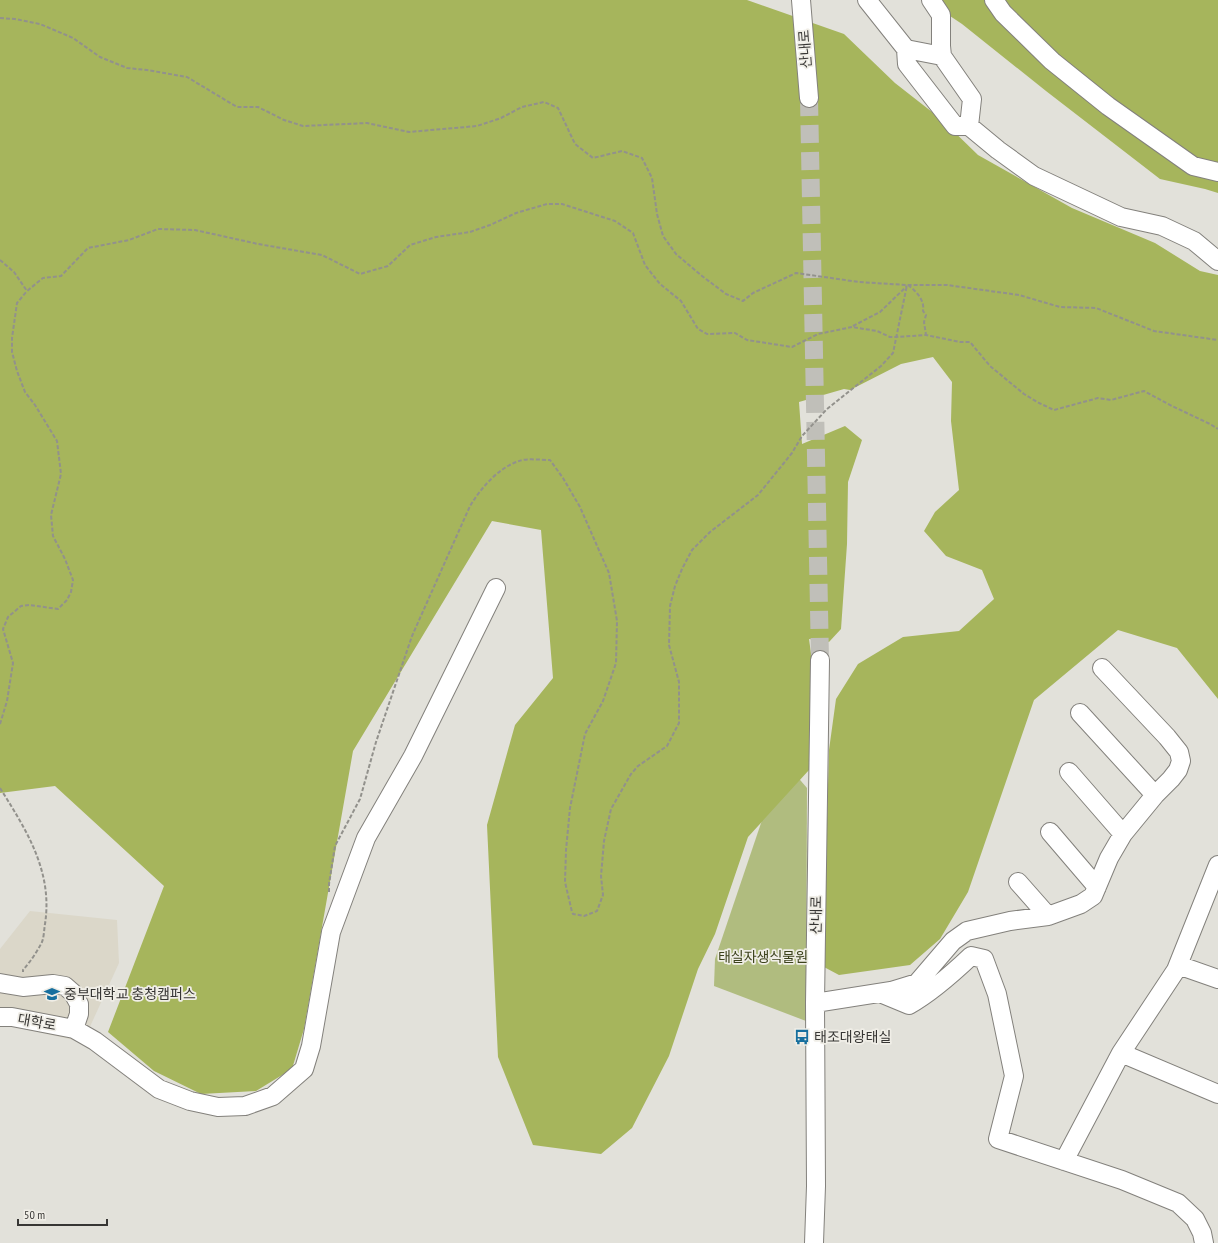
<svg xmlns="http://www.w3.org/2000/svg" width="1218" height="1243" viewBox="0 0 1218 1243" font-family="'PT Sans Narrow','Noto Sans KR',sans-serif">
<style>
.built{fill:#dbd7c9}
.green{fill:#b0bc7f}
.forest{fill:#a6b55c}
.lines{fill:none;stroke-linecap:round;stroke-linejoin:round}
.minor-tunnel{stroke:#c0bfb9;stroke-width:18;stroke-dasharray:18 9;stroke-linecap:butt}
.minor-casing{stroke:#83817c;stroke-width:20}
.path{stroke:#92918c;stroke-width:2;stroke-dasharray:4 2;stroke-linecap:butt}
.minor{stroke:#fff;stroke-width:18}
.labels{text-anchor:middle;stroke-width:3.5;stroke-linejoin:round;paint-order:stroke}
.street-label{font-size:14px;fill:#373634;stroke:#f0eee7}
.park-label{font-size:14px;fill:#3c421c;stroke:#f0eee7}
.poi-label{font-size:14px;fill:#373634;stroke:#f0eee7;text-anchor:start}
</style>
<rect width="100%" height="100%" fill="#e2e1da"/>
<path class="built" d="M30,911l87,9 2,43 -36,79 -77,-17 -6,1v-77z"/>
<path class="green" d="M778,773l17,1 12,14 -1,233 -92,-35 1,-27z"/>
<path class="forest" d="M0,0h747l97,34 51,49 46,36 37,36 94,53 83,35 45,28 18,4v424l-41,-51 -59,-18 -84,70 -66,192 -28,47 -30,26 -71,10 -15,-8v-40l5,-177 7,-51 22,-35 45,-27 56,-6 35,-32 -12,-29 -36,-14 -22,-25 11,-19 24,-22 -8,-69 1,-39 -19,-25 -32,7 -51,26 -6,-1 -45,13 3,42 43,-18 17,14 -14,42 -1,62 -6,85 -12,13 -20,-3 4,29 -4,102 -61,67 -33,97 -17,35 -29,87 -37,72 -31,26 -68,-9 -35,-88 -11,-232 28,-100 38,-47 -12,-148 -49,-9 -139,230 -49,278 -12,40 -36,22 -55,3 -47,-23 -46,-39 56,-146 -109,-100 -55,7z
M926,0h292v193l-13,-4 -45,-10 -114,-88 -84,-67z"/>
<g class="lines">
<path class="minor-tunnel" d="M809,98l11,562"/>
<defs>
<path id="minor" d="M801,0l8,98
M867,0l39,49 1,15 48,62h14l29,24 36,26 87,41 41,9 32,15 24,20
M931,0l10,15v31l1,10
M994,0l9,13 49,48 56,45 85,60 25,6
M906,49l36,7 30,43 -3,27
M1080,713l75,82
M1069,772l54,62
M1050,832l47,55
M1018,882l30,34
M1178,965l40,14
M0,983l23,4 30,-3 12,2 8,7 6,11v10l-5,15
M880,993l29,12c23,-13 43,-31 62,-49l13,3 13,35 17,82 -16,63 124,41 56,23 17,16 7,14 2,10
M815,1003l76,-12 26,-8 36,-42 14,-10 43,-10 38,-5 33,-12 12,-8 16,-38 14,-24 32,-39 16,-16 7,-9 3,-9 -2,-9 -12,-15 -65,-69
M0,1017h12l62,12 21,12 64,48 31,12 28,6 27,-1 28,-10 31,-27 7,-23 20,-114 35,-94 47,-82 83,-168
M1121,1053l97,41
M1064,1161l57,-108 55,-83 42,-105
M814,1243l2,-57 -1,-183 5,-343"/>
</defs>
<use href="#minor" class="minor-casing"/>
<path class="path" d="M0,18l15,1 25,5 33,14 27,19 27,11 20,2 40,7 50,30h21l26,13 19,6 64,-3 42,9 68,-6 24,-8 21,-11 22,-5 14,6 17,36 18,14 29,-7 20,7 10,20 5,36 6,22 13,18 26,22 24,18 17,7 10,-8 43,-20 63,9 48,3h40l72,10 41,12 36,1 58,23 64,9
M0,260l14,12 13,19 16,-13 18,-2 27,-28 41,-8 29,-11 37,1 63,14 64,11 38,19 28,-8 22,-21 26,-8 34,-5 20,-7 26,-12 31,-9h15l53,17 18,12 12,32 15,19 21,17 17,28 9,5 28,-1 12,7 45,7 26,-13 34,-7 25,4 13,6h6l30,-2 34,7h10l20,24 34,28 15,9 15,7 44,-12 13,2 33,-9 28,15 38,18 8,5
M908,285c8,6 17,15 15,26l3,4 -2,7 2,13
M853,326l27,-14 27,-26
M0,724l7,-23 6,-38 -10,-34 5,-12 13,-11 9,-1 28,4 9,-9 4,-8 2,-12 -8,-21 -12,-23 -2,-21 10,-41 -4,-33 -22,-36 -10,-13 -8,-21 -5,-19v-14l5,-35 10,-12
M0,788c27,43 53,84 45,136 -1,6 -1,13 -3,18 -5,10 -12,20 -19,28v2
M329,892v-8l6,-38 25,-47 16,-57 36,-106 58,-130c11,-18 28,-38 49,-45 7,-3 22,-1 31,-1l13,18 17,29 29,66 8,48 -1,42 -13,38 -18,33 -15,74 -4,42 -1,32 7,30 1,2 11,2 13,-5 6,-16 -2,-19 3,-35 7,-32 20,-35 7,-8 29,-20 12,-23v-41l-10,-37 1,-39 5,-20 7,-17 10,-19 18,-18 48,-37 34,-42 10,-17 25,-27 54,-43 12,-13 14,-68"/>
<use href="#minor" class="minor"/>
</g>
<defs>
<symbol id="university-bare" viewBox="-9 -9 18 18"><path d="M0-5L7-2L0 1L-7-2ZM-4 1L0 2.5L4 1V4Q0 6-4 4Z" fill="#176f9e" stroke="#f0eee7" stroke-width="2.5" paint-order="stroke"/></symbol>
<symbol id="bus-bare" viewBox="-9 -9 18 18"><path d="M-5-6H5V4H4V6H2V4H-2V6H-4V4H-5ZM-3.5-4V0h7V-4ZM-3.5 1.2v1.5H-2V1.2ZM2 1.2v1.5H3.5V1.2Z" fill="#176f9e" stroke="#f0eee7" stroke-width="2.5" paint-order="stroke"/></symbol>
</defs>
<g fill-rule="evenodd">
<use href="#university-bare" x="41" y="983" width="22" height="22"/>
<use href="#bus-bare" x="791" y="1026" width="22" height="22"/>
</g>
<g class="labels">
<g class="street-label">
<text transform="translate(805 49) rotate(-94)" y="5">산내로</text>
<text transform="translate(816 915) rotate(-89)" y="5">산내로</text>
<text transform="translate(37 1022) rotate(10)" y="5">대학로</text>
</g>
<g class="park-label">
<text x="763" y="962">태실자생식물원</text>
</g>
<g class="poi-label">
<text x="64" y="999">중부대학교 충청캠퍼스</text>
<text x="814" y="1042">태조대왕태실</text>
</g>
</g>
<path d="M18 1219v6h89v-6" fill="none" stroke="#373634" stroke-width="2"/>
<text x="24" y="1219" font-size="12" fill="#373634" stroke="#f0eee7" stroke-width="3" paint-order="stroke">50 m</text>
</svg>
